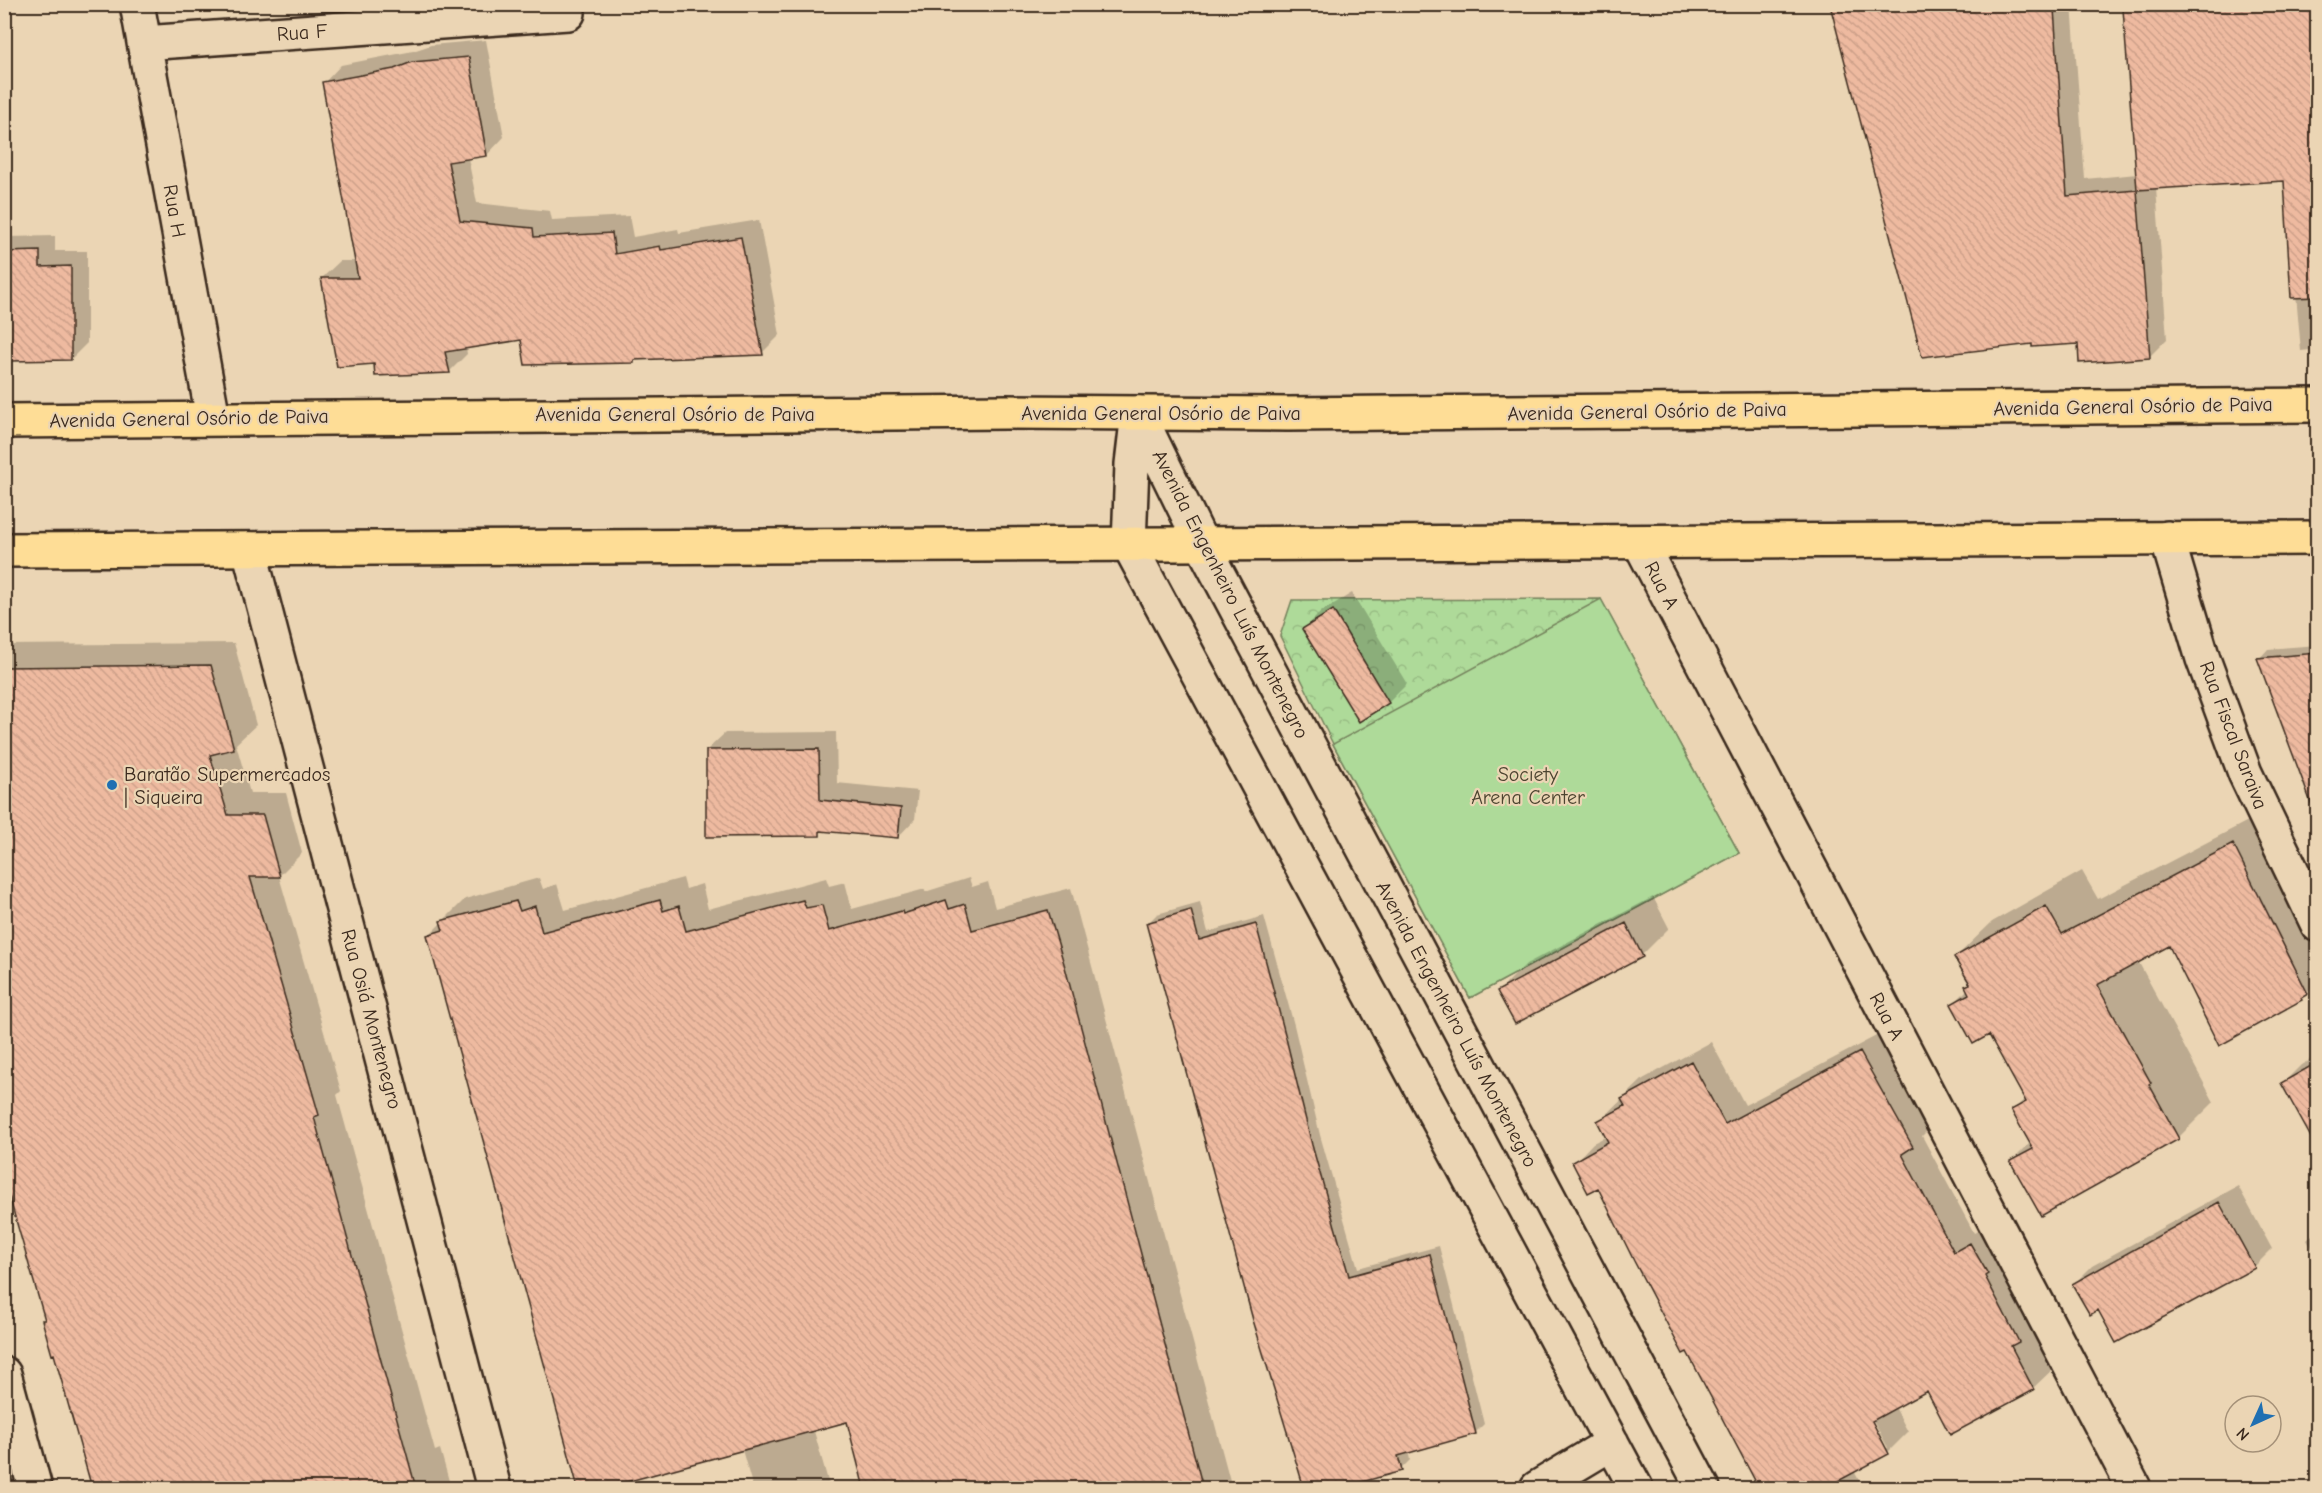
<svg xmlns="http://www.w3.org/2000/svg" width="2322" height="1493" viewBox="0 0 2322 1493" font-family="'Comic Neue',sans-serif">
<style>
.forest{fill:url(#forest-crowns);stroke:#74825c;stroke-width:1.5}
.pitch{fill:#aeda99;stroke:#74825c;stroke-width:1.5}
.shadow{fill:#0003;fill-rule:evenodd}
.building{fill:url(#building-back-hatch);stroke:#3b2a1e;stroke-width:1.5}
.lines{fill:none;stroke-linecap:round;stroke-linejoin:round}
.minor-casing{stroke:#3b2a1e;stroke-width:38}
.primary-casing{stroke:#3b2a1e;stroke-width:38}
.minor{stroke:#ebd5b4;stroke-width:33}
.primary{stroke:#fedd96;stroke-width:33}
.poi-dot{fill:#1f6fb2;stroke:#ebd5b4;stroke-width:2}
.labels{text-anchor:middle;stroke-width:4.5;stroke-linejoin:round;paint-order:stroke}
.street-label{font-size:20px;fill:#3b2a1e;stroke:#ebd5b4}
.poi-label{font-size:20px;fill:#3b2a1e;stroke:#ebd5b4;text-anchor:start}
.park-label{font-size:20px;fill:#4c4430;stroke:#ebd5b4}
</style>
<defs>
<pattern id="forest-crowns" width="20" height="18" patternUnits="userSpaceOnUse" patternTransform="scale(1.5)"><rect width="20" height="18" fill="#aeda99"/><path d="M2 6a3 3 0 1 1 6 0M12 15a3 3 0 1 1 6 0" fill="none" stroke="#97bb83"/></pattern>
<pattern id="building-back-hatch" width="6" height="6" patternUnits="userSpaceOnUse" patternTransform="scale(1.5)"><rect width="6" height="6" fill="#eebaa0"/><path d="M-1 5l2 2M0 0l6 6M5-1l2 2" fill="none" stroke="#cda089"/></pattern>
</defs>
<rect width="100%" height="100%" fill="#ebd5b4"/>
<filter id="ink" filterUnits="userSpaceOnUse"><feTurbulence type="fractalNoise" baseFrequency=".0167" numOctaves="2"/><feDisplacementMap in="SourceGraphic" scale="12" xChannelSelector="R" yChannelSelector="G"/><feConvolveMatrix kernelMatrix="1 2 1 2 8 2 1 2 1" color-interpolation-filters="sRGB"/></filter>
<g filter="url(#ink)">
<path class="forest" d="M1601,599l138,254 -269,145 -137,-254 -53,-108 12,-36z"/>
<path class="pitch" d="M1601,599l138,254 -269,145 -137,-254z"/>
<path class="shadow" d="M1833,4h239l13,175 52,-5 -12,-164 5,-6h188v345l-17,2 -15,-171 -130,7 11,152 -18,18 -70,-15z
M486,40l18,97 -17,18 -19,3 9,45 73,8 2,9 77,-4 4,21 45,-8 1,4 80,-13 21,115 -18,18 -125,5 -3,3 -112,-22 -56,8 1,7 -17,17 -73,3 -2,-11 -53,-85 18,-17h17l-33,-178 17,-18 72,-14 18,-6z
M4,233h4v4l47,-1v15h32v92l-16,16 -67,1z
M1352,593l55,91 -18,18 -30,18 -55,-91 18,-18z
M234,643l22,82 -20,19 14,49h36l16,60 -23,23 62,215 -4,4 98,356 5,-2 11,39h-100l-10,-38 -64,33 -22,5h-163l-37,-136 -11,-31 2,-3 -42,-145v-528z
M2318,645v170l-59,-156 9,-10z
M836,732l1,51 81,8 -3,28 -17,18 -74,-7 -5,4 -112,-84 18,-17z
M2269,810l49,97v75l-17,17 -131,-55 -32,17 76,141 -36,36 -167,24 20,-20 -18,-32 13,-12 -36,-65 -37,-29 15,-15 -1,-2 4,-5 -15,-25 36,-35 90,-51 16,28z
M539,878l4,11 14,-5 8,26 118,-32 3,11 16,-5 6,25 118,-31 3,8 16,-4 7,27 73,-20v3l44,-14 3,9 16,-5 7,26 76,-20 161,600h-366l-17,-66 -35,9 16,57h-77l-11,-38 -144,38h-19l-150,-553 36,-36z
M1653,897l16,31 -27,27 -143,36 27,-27z
M1200,902l8,30 56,-16 30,109 26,110 38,133 81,-22 45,178 -9,9 -67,18 2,9 -9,9 -70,19h-26l-41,-133 -116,-432 9,-9z
M1880,1034l52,92 -10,10 52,97 16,-8 48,96 -7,7 22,41 -20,19 -83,45 -22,-44 -33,18 13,25 -20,20 -34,19 9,17h-106l-1,-3 2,-2 -159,-297 -25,-23 19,-20 14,-7 -8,-14 44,-43 68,-37 34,63zM1870,1414l18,34h-4l-17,-33z
M2318,1055v50l-35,-22 18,-18z
M2238,1186l34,63 -18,18 -156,41 -24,-24 18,-18z
M2318,1229v31l-11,-20z
M4,1467l7,21h-7z"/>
<path class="building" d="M2046,4v5h8l13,187 70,-6 -14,-181 61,-5h131l1,27h2v266l-27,1 -7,-117 -147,9 13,168 -71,5 -1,-19 -46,3v-3l-110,13 -92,-352z
M469,57l18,99 -39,6 12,59 73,7 1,9 78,-4 3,21 45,-8 1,4 80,-13 22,118 -129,5v3l-109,2 -4,-25 -76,12 5,21 -75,3 -1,-12 -37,3 -16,-89h37l-36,-196 72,-13 18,-7z
M40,251v16l31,-1v94l-62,1v-39h-5v-70z
M1333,610l56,93 -30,19 -57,-93z
M2318,653v157l-4,1 -57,-153z
M211,665l23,84 -24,6 18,60h35l17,62h-30l69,238 -5,2 102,371h-324l-38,-134 -2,1 -10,-35h3l-41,-141v-512z
M819,749l1,51 81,8 -3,30 -78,-7v5l-114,1v-87z
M2233,844l75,150 -7,4 1,2 -83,46 -50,-100 -72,39 54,98 -2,1 30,55 -138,77 -31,-55 23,-12 -22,-39 15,-8 -37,-67 -16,9 -22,-40 18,-10 -4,-8 5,-2 -16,-27 92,-51 16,28z
M660,900l3,11 16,-5 7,25 117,-31 3,8 16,-3 7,26 73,-20 1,3 43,-14 3,9 16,-5 7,26 76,-20 17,57 138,521h-339l-17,-66 -243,66h-26l-151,-553 16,-5 -3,-9 76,-20 4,10 15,-5 7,26z
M1191,910l8,30 57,-16 29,110 27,111 37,131 81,-22 46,180 -78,22 4,15 -62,17h-36l-51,-168 -107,-397z
M1626,923l17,34 -128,67 -18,-33z
M1860,1052l53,95 -11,7 52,98 16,-9 18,31 -3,2 34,66 -8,4 23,44 -84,45 -23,-44 -55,30 17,33 -64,34h-66l-72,-136 -4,2 -49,-93 -36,-73 -10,5 -16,-31 36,-20 -11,-21 28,-15 -4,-7 70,-38 34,63z
M2318,1062v88l-37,-67z
M2219,1202l36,66 -139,75 -18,-33 -8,5 -18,-31z"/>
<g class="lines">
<defs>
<path id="minor" d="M137,4l76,414
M144,43l424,-30
M1138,413l64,131 501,944
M1138,413l-6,51 -3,81 507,943
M2167,538l36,121 42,114 73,152
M1640,543l494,945
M249,549l245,939
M4,1374l31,114
M1537,1488l75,-45"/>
<path id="primary" d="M4,421l1003,-9 281,2 1030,-9
M4,550l2314,-12"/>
</defs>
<use href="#minor" class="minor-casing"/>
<use href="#primary" class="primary-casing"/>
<use href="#minor" class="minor"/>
<use href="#primary" class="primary"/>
</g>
</g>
<circle class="poi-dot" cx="112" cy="785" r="6"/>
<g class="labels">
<g class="street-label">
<text transform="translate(302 32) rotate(-4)" y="7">Rua F</text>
<text transform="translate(175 211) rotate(80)" y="7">Rua H</text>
<text transform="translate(2133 406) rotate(-1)" y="7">Avenida General Osório de Paiva</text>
<text transform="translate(1647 411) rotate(-1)" y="7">Avenida General Osório de Paiva</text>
<text x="1161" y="420">Avenida General Osório de Paiva</text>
<text x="675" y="421">Avenida General Osório de Paiva</text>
<text transform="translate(189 418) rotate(-1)" y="7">Avenida General Osório de Paiva</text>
<text transform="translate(1662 585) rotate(62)" y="7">Rua A</text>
<text transform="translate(1231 594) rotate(63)" y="7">Avenida Engenheiro Luís Montenegro</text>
<text transform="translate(2234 735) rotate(69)" y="7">Rua Fiscal Saraiva</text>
<text transform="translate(1887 1016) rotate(62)" y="7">Rua A</text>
<text transform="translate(372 1019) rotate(75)" y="7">Rua Osiá Montenegro</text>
<text transform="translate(1457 1024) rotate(62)" y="7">Avenida Engenheiro Luís Montenegro</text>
</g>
<g class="poi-label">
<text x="124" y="781">Baratão Supermercados<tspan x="124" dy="23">| Siqueira</tspan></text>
</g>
<g class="park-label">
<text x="1528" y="781">Society<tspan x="1528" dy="23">Arena Center</tspan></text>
</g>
</g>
<rect width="2322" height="1493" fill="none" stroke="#ebd5b4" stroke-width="24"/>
<rect x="12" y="12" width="2298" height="1469" fill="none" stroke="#3b2a1e" stroke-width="2" filter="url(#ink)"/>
<g transform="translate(2253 1424) rotate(225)"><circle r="28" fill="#ebd5b4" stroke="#a59178" stroke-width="1.5"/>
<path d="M0-4.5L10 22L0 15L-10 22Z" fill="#1f6fb2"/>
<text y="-9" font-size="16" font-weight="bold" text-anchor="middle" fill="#3b2a1e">N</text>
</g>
</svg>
